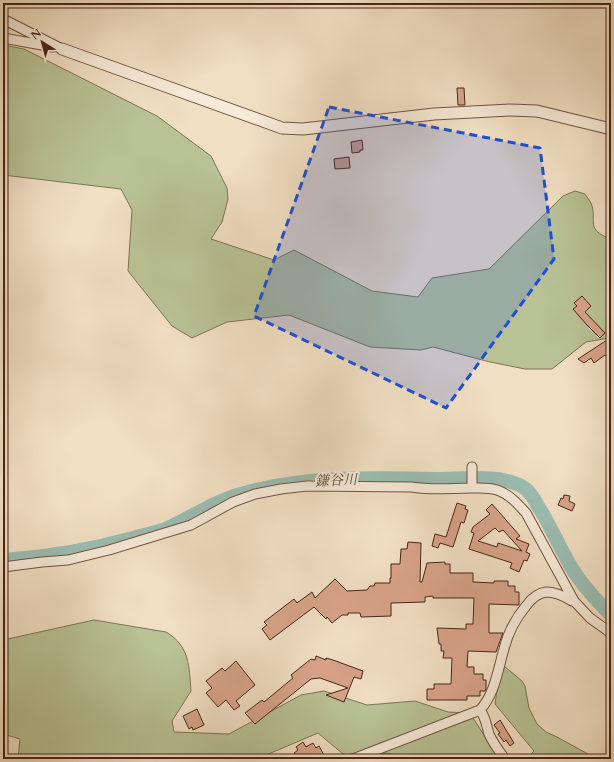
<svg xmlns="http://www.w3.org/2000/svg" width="614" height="762" viewBox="0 0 614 762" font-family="Cardo,'Noto Serif JP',serif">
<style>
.green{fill:#b8c295;stroke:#807355}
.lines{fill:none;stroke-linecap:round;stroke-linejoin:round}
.river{stroke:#9bbdb3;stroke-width:14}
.building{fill:#d8a389;stroke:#472415;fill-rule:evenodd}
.minor-casing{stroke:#725340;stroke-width:11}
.tertiary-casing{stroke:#725340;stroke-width:13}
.minor{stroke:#f6ead8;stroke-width:9}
.tertiary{stroke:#f6ead8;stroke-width:11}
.marked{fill:#1d4ed8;fill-opacity:0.2;stroke:#1d4ed8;stroke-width:3;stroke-dasharray:8 5;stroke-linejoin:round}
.labels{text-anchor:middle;stroke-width:4;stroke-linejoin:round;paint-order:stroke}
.water-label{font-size:14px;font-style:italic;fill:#5c4a3c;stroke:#f6ead8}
</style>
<rect width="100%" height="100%" fill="#f1dfc3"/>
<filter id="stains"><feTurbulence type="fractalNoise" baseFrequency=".005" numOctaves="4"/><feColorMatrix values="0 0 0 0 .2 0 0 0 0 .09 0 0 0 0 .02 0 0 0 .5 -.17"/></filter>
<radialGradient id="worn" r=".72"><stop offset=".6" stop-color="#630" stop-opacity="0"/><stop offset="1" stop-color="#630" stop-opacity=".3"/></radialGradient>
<path class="green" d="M3,45l21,4 133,67 54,40 16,32 1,11 -6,23 -11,17 63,21 20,-10 78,41 46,6 14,-19 57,-9 74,-73 12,-5 10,3c2,3 4,6 6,9 7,18 -7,26 20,36v101l-2,-2 -23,4 -34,27h-27l-35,-7 -57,-15 -12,3 -51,-3 -81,-32 -62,7 -35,16 -20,-12 -44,-55 4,-61 -11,-21 -118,-14z
M94,620l72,12c24,14 23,35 25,59l-19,30 2,11 55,2 72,-39 23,-4 43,14 48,-4 33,11 22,1 29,46h-85l-27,-6 -22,6h-16l-31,-26 -59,25 -5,1h-236l2,-20 -17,-5v-94z
M504,666l18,15 3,5 4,22 8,16 9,8 11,5 40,22h-71l8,-8 -39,-47 4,-27z"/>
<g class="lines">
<path class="river" d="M3,560c44,-3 87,-10 130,-22 10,-3 20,-5 30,-8 12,-5 22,-11 34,-17 16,-9 33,-17 51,-21 62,-17 127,-14 190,-13 25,0 63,-5 85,8 7,4 11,12 15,19 13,20 22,43 35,64 10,16 24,31 38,45"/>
</g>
<path class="building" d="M457,88h7l1,17h-7z
M362,140l1,10h-3v2l-8,1 -1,-11z
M349,157l1,11 -15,1 -1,-10z
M582,296l9,10 -6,6 20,21 -5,5 -13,-13 -14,-16 4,-3 -3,-3z
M607,340l4,5v8l-5,3 -1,-1 -11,8 -3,-5 -7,5 -6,-4z
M564,495l6,1 -1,5 6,3 -3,7 -14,-6 3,-7 2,1z
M457,503l9,3 -1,3 3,1 -4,13 -3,-1 -8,25 -13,-4 -2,5 -6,-2 3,-12 11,3z
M492,504l28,32 -4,3 13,5 -3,8 4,2 -3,7 -3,-1 -5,12 -9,-4 2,-5 -43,-14 5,-16 -3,-1 2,-5 17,-13 -4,-4zM495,528l4,4 4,-2 19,21 -24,-8 -1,4 -19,-6z
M408,542l13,1 -1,39h2l5,-19 18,-1v2h5v9h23v9l21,1v-2h14v5h7v6h4v13l-30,-1v29h14l-7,19 -28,-1 -1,16h7v7h9v6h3v9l-1,2h-5v5h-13v4h-40v-11h7v-5h17l1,-26h-9l1,-7h-3v-7h-2l-2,-16 29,1v-5h7l1,-26h-41v-2l-8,1v5l-34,1v13l-30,1 -1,-4h-12v2h-6l-10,8 -5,-6 -1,2 -12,-12 -44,33 -8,-11 5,-4 -3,-3 30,-23 3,4 15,-11 3,6 20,-19 12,12 20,-1 3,-4h4l1,-3h15v-5h1v-14h9l1,-15h6z
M316,656l10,4v-2l7,2 30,11 -2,8 -7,-2 -10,25 -18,-7 22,-7 -28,-10 -9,1 -56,45 -10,-11 17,-13 2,2 29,-24 -2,-3 20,-16 4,1z
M236,661l19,24 -19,16 4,5 -6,4 -8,-10 -8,7 -12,-14 6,-5 -6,-7 16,-13 3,3z
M197,709l7,16 -11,5 -1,-3 -3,2 -6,-13z
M500,720l14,23 -4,3 -4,-6 -2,2 -6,-8 2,-1 -6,-8z
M303,742l3,5 7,-4 3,5 3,-2 6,11 -3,2h-10l-2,-4 -8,4h-17l10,-5 -1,-1 4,-3 -2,-3z"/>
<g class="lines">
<defs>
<path id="minor" d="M3,19l59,30
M3,38l50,9
M472,467v21
M3,567l39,-5 26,-2 41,-10 82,-25 42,-23 22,-8 26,-5 26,-3 104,1c19,3 39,2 59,1 10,0 17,-1 27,2 12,4 21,14 29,23l48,88 16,17 21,15
M480,710c6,8 6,14 9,24 4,9 10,17 16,25
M353,759l127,-49c15,-16 18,-41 24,-61 4,-16 11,-30 22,-43 5,-7 12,-13 20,-14 10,0 18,4 26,9"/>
<path id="tertiary" d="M62,49l220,79 21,1 131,-15 76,-4 27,1 74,18"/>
</defs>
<use href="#minor" class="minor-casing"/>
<use href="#tertiary" class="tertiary-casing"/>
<use href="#minor" class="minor"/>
<use href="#tertiary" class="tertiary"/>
</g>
<path class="marked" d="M329,107l211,41 14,111 -108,149 -192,-92z"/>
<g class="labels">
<g class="water-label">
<text transform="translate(336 480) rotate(-3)" y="5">鎌谷川</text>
</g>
</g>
<rect width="614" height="762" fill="none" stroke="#f1dfc3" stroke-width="16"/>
<rect x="4" y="4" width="606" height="754" fill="none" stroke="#472415" stroke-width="2"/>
<rect x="8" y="8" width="598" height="746" fill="none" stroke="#472415"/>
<g transform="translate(42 42) rotate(323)" stroke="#f6ead8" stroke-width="3" paint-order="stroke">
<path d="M0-3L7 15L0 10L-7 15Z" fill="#472415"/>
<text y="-6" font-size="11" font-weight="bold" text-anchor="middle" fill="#472415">N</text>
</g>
<rect width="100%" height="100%" filter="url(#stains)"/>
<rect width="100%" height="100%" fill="url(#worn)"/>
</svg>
